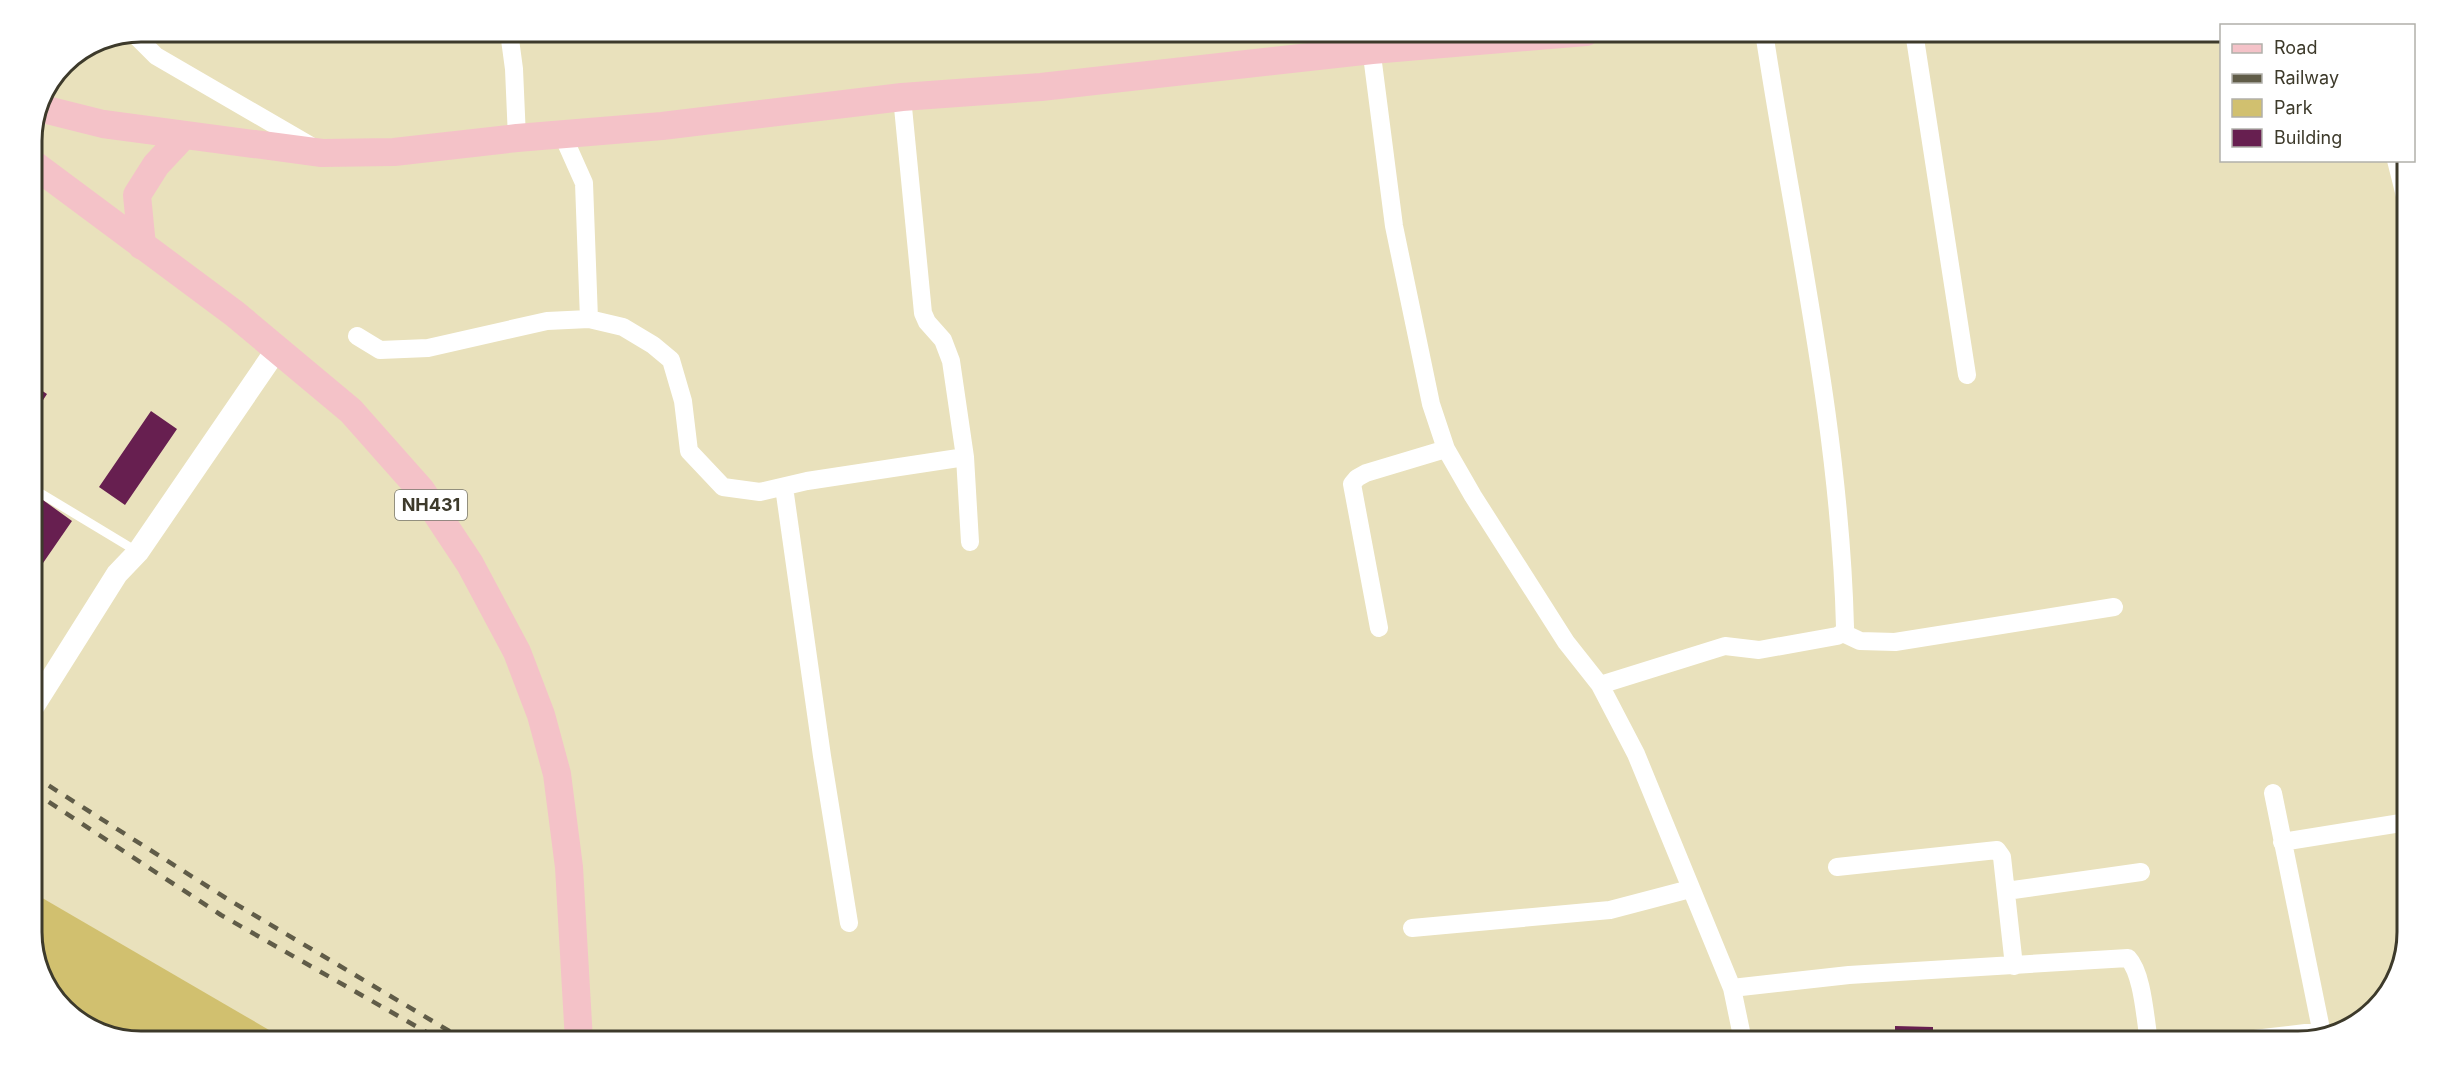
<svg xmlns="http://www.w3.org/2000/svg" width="2439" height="1073" viewBox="0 0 2439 1073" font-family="Inter,sans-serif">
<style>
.green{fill:#d1c06f}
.building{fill:#671f50}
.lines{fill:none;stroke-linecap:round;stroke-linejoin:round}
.service{stroke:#fff;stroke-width:9}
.minor{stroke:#fff;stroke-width:18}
.tertiary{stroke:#fff;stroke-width:22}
.primary{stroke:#f4c2c8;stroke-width:28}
.rail{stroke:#605c48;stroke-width:4.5;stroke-dasharray:10 10;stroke-linecap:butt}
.labels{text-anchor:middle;stroke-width:6;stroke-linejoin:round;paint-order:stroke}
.shield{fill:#fff;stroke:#77756b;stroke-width:1.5}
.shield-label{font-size:18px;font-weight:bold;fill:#3d3a2b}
.rim{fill:none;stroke:#3d3a2b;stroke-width:3}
</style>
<rect width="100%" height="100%" fill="#e9e1bc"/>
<path class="green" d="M32,892l256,149h-147l-42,-8 -45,-35 -22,-58z"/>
<path class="building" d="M32,384l15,10 -15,23z
M151,411l26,18 -52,76 -26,-18z
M43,500l29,21 -40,58v-63z
M1895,1026l38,1v12l7,1v1h-60v-2l15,1z"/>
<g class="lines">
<path class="service" d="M32,488l106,64"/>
<path class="minor" d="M509,32l5,37 3,69
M1369,32l25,194 37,178 15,45 27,47 93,146 34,43 36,69 96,234 11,53
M1914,32l53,343
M133,33l23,23 155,90
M902,97l21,216 4,9 16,18 8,21 14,96 5,85
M563,136l21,47 5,136
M2396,160l11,44
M357,336l23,14 48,-2 119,-27 42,-2 34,8 30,18 18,15 12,41 6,50 34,36 37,5 47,-11 158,-24
M784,487l38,269 27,167
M1379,628l-27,-144 5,-6 9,-5 80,-24
M1843,633l17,8 35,1 219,-35
M1600,685l125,-39 34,4 78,-14 6,-3 2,-6c-5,-201 -51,-397 -81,-595
M2273,793l49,241
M2282,842l125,-20
M1837,867l160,-17 5,7 12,109
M2006,891l135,-19
M1412,928l198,-18 80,-21
M1732,988l117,-13 279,-17c15,16 17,61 21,83
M2237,1041l85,-10"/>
<path class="tertiary" d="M32,709l85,-135 21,-22 139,-203"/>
<path class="primary" d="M43,109l60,15 219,29 72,-1 123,-14 145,-12 240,-29 139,-10 331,-37 214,-18
M32,163l203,151 116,97 70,79 49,74 47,88 24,63 16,59 12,93 10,174
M142,246l-5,-51 19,-30 28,-30"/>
<path class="rail" d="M32,775l197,125 237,141
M32,791l189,124 221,126"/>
</g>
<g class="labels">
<rect class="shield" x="395" y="490" width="72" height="30" rx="4.5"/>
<g class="shield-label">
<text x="431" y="511">NH431</text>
</g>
</g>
<path d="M0 0H2439V1073H0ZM141 42H2298A99 99 0 0 1 2397 141V932A99 99 0 0 1 2298 1031H141A99 99 0 0 1 42 932V141A99 99 0 0 1 141 42Z" fill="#fff" fill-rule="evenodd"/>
<path class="rim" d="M141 42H2298A99 99 0 0 1 2397 141V932A99 99 0 0 1 2298 1031H141A99 99 0 0 1 42 932V141A99 99 0 0 1 141 42Z"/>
<rect x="2220" y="24" width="195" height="138" fill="#ffffff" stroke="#b1b0aa" stroke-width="1.5"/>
<rect x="2232" y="44" width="30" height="9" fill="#f4c2c8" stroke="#b1b0aa" stroke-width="1.5"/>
<text x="2274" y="54" font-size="18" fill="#3d3a2b">Road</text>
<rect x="2232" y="74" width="30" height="9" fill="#605c48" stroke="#b1b0aa" stroke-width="1.5"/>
<text x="2274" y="84" font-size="18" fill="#3d3a2b">Railway</text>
<rect x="2232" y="99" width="30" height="18" fill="#d1c06f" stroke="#b1b0aa" stroke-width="1.5"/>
<text x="2274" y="114" font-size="18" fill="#3d3a2b">Park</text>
<rect x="2232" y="129" width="30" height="18" fill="#671f50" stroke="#b1b0aa" stroke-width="1.5"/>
<text x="2274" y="144" font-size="18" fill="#3d3a2b">Building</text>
</svg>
